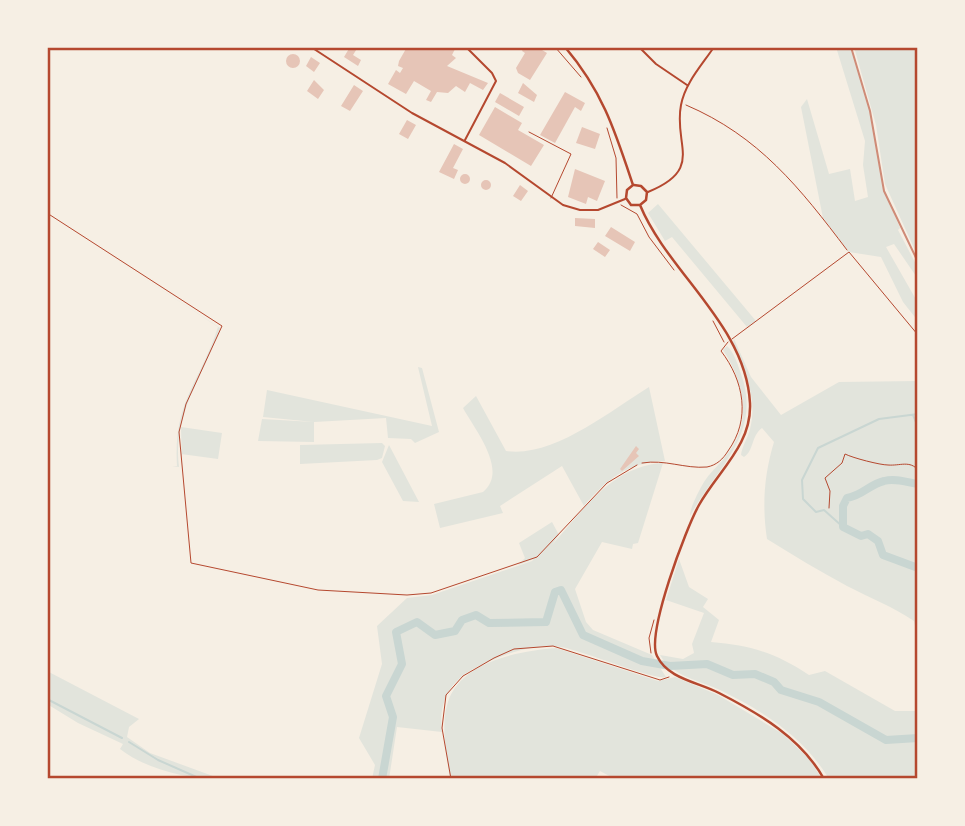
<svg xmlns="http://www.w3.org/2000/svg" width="965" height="826" viewBox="0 0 965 826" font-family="Figtree,sans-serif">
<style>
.green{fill:#e2e4dc}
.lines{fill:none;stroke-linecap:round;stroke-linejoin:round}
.stream{stroke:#c9d6d2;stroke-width:2}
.river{stroke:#c9d6d2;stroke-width:8}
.building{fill:#e6c5b7}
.path{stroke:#b5482f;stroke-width:1}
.service{stroke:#b5482f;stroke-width:1}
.minor{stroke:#b5482f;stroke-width:2}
.tertiary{stroke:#b5482f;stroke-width:2.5}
.rail{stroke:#cf8b77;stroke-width:2}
.neatline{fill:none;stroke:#b5482f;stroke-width:2.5}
</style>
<rect width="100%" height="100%" fill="#f6efe4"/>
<path class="green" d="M836,47h15l19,64 13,75 17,42 -2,2 20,38v11l-24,-35 -8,3 32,56v18l-15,-19 -22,-45 -32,-5 -26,-34 -22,-111 6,-8 22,75 21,-5 5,32 13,-4 -5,-32 2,-24z
M854,47h61l3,210 -33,-73 -9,-59z
M658,204l98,117 -9,6 -75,-90 -7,4 -17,-28z
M139,275l81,53c-16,48 -48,85 -41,139l-7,-1h5c-4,-65 23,-83 41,-139z
M734,339l17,38 30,38 58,-33 79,-1v259l-4,-19c-22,-15 -44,-23 -67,-35 -28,-15 -54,-31 -80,-47 -5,-33 -3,-64 7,-97l-12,-14c-11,8 -8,23 -18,29l-3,-2c1,-9 7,-17 9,-26 8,-31 -5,-58 -17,-86z
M727,346c7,6 11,19 14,28 22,60 -25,94 -51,142 0,-7 5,-17 9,-25 10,-19 14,-19 26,-34 29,-33 19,-75 -2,-107z
M418,367l4,1 17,64 -24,11 -4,-4 -23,-1 -2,-20 -72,4v20l-56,-1 4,-22 52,3 -51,-5 4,-27 165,36z
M649,387l16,74c-37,1 -58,18 -81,45l-22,-40 -62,40 3,7 -63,15 -6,-24 49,-12c26,-21 -8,-62 -20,-84l13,-12 30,55c47,7 104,-40 143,-64z
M181,427l41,6 -4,26 -37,-5 1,15z
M382,443l3,3 -3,12 -5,2 -77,4v-19z
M389,445l30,57 -16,-1 -21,-39z
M663,463l-25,80 -5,1 -1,5 -30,-7 -27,47 11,33 7,8 59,25 14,22c-12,4 -90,-30 -112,-31 -30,0 -51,9 -77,21 -27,13 -39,35 -35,65l-45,-5 -8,52h-17l3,-14 -16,-27 23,-74 -5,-38 30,-28 25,-3 100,-34 2,-2 -16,6 7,-7 -6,-15 33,-21 7,13 -7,10c32,-36 60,-79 111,-82z
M679,559l10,28 19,12 -5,8 16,13 -8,22c39,3 65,11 98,33l16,-4 70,40h23v68h-89c-25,-42 -66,-68 -109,-89 -21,-10 -47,-13 -60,-35l23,4 11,-6 -2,-9 12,-31 -38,-13z
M556,648l102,33 17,-4 43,18 65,39 27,26 12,19h-207l-15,-8 -5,8h-145c-3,-24 -10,-54 -2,-77 13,-41 72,-51 108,-54z
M47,671l92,48 -10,8 -2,10 23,16 71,26c-33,0 -74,-9 -101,-30l3,-5 -45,-21 -31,-19z"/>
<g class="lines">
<path class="stream" d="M913,415l5,12
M843,527l-19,-17 -8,2 -13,-13 -1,-19 16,-32 61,-29 39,-5
M47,699l75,39
M129,742l29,18 43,19"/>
<path class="river" d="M918,484c-12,-2 -23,-6 -34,-3 -14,3 -22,15 -37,17l-4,8v21l18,9 7,-2 10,7 5,14 35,13
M382,779l11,-62 -7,-21 16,-32 -6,-32 21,-10 18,13 20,-4 7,-11 14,-5 13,8 57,-1 9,-30 6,-2 22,45 59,26 28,5 37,-2 26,11 22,-1 19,8 7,8 38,12 67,38 32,-2"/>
</g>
<path class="building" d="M350,47h8l-5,8 8,5 -3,6 -14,-9z
M407,47h49l-4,8 4,3 -9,8 41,17 -5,7 -13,-7 -5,9 -9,-6 -8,7 -11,-1 -6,10 -5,-2 5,-9 -17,-10 -8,13 -18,-10 8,-14 4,3 3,-5 -5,-2 1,-5z
M524,47h13l10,6 -17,27 -12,-7 -2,-5 9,-15 -3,-2z
M286 61a7 7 0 1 1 14 0a7 7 0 1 1-14 0Z
M311,57l9,6 -6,9 -8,-6z
M314,80l10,10 -6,9 -11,-8z
M523,83l14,12 -3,7 -16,-9z
M354,85l9,6 -13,20 -9,-5z
M565,92l20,11 -4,8 -6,-4 -20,36 -15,-8z
M500,93l24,14 -5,9 -24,-14z
M495,107l27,16 -4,7 26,15 -13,21 -52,-31z
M407,120l9,5 -8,14 -9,-5z
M582,127l18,7 -5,15 -19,-6z
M454,144l9,5 -10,19 5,2 -4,9 -15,-7z
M575,169l30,12 -8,20 -9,-4 -2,7 -18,-7z
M460 179a5 5 0 1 1 10 0a5 5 0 1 1-10 0Z
M481 185a5 5 0 1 1 10 0a5 5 0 1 1-10 0Z
M520,185l8,6 -7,10 -8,-5z
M575,218l20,1v9l-20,-2z
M611,227l24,15 -5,9 -25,-15z
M598,242l12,8 -5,7 -12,-8z
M636,446l3,3 -3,4 3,3 -17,15 -2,-2z"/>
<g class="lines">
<path class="path" d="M555,47l26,30
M686,105c73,31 114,83 161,145
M607,128l9,30 1,40
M621,205l16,9 12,23 25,33
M47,213l175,113 -36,78 -7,28 12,131 127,27 89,5 24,-2 106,-36 70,-74 30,-18
M713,321l11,21
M829,508l1,-17 -5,-13 17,-15 3,-9c8,4 35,11 43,11 12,1 22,-5 30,5
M651,653l-2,-15 5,-18
M451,779l-9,-51 4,-33 17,-19 31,-18 20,-9 39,-3 107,34 9,-3"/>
<path class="service" d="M529,132l42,22 -20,44
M732,339l117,-87 69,83
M642,463c23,-4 43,6 65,4 10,-2 16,-8 21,-16 23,-32 16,-70 -7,-100l7,-9"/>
<path class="minor" d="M311,47l101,66 93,50 58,42 17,5h18l27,-11
M639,47l17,17 31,21
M465,140l31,-59 -4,-8 -26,-26
M648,192c57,-23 25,-47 33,-87 4,-22 21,-40 33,-58"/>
<path class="tertiary" d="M565,47c38,45 50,84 68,138
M633,185l-6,5 -1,8 5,7h9
M634,185l7,1 6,6 -1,8 -6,5
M640,205c28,68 106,120 110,198 2,42 -32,68 -51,102 -13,23 -53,129 -42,151 11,23 41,26 62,37 41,21 82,45 105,86"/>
<path class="rail" d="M851,47l19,64 14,80 34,71"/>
</g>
<rect width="965" height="826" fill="none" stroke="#f6efe4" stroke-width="98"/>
<rect x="49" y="49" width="867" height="728" class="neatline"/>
</svg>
